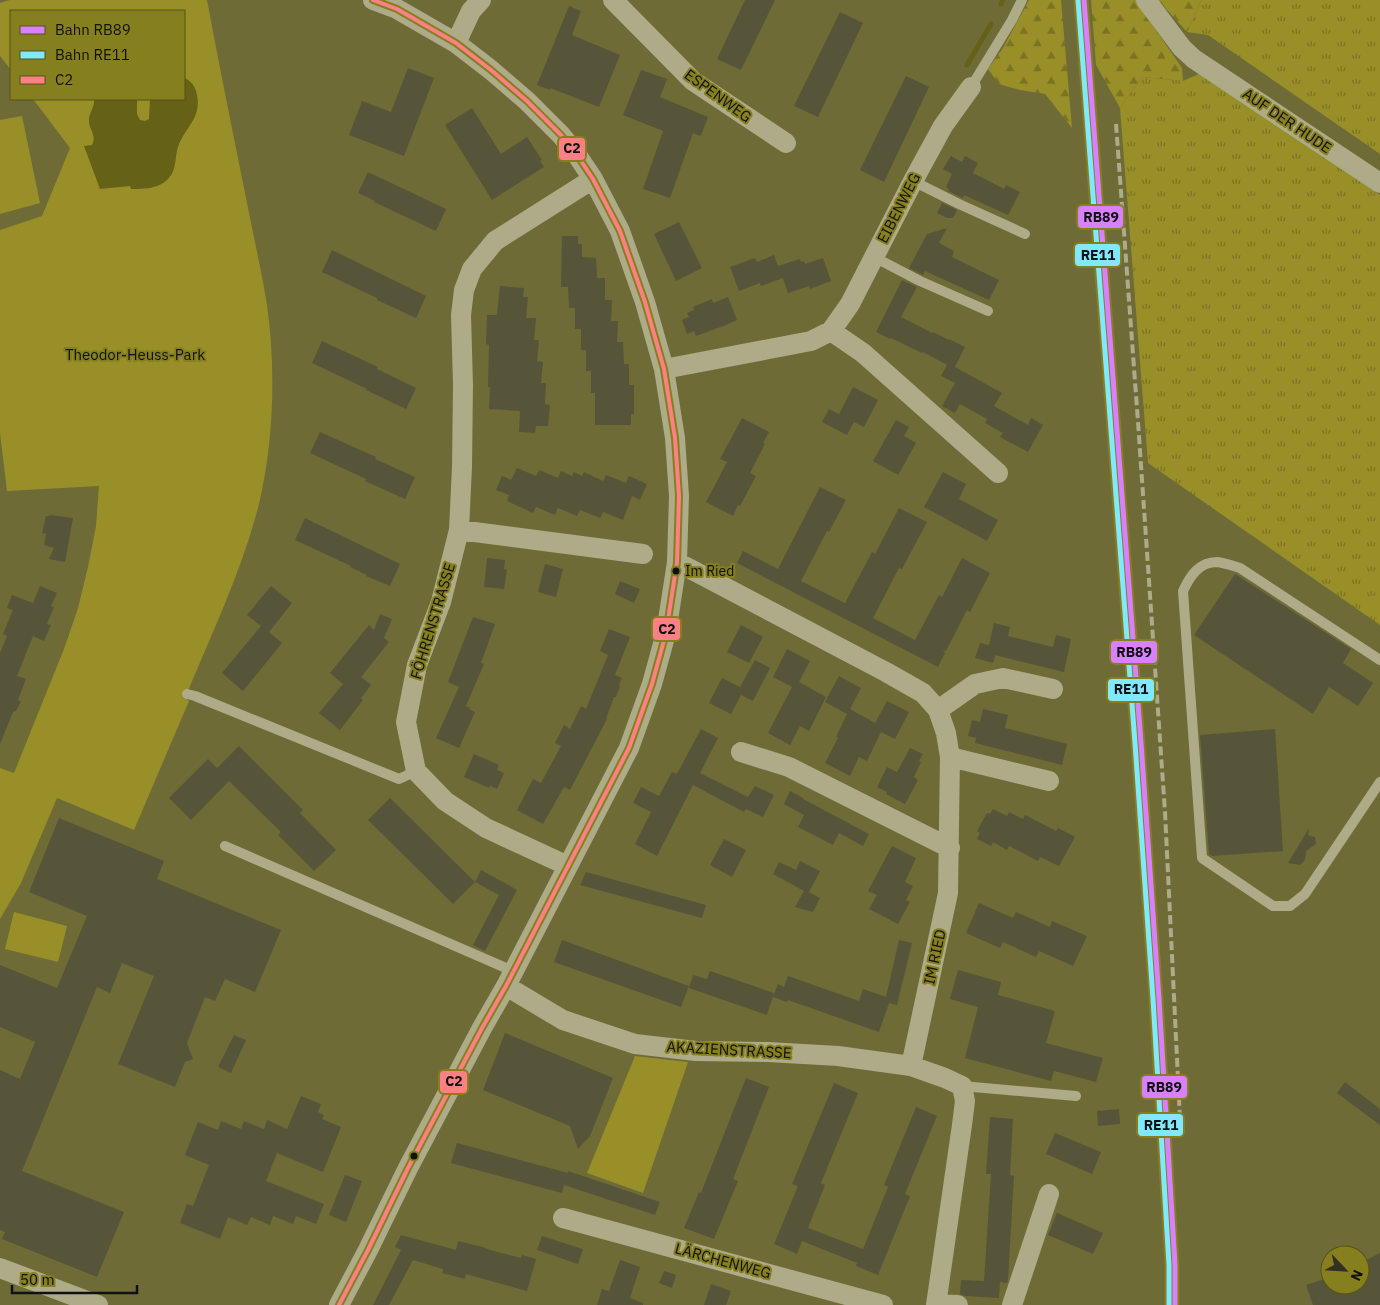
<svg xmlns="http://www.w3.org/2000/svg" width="1380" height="1305" viewBox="0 0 1380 1305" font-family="'IBM Plex Sans',sans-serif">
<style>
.grass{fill:url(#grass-tufts)}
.forest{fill:url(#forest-firs)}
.green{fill:#988f29}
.water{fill:#656117}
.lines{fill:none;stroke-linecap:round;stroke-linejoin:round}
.stream{stroke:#656117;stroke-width:5}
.building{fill:#575539}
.service{stroke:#adab88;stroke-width:10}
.minor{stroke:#adab88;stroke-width:20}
.rail{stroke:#acab8a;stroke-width:4;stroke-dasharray:9 4;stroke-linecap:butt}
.bus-1-casing{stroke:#867f1e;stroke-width:8}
.bus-1{stroke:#ff8084;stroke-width:4}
.rail-1-casing{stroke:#867f1e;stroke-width:9}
.rail-2-casing{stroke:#867f1e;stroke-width:9}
.rail-1{stroke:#d880ff;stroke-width:5}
.rail-2{stroke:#80e8ff;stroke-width:5}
.bus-dot{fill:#111;stroke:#867f1e;stroke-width:2}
.labels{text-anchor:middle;stroke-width:4;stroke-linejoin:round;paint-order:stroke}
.bus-label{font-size:14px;fill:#111;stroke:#867f1e;text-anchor:start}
.street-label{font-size:15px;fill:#111;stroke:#867f1e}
.park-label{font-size:15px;fill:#111;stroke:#867f1e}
.line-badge{stroke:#867f1e;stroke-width:2}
.pale-badge-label{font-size:14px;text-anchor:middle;font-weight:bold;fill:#111}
</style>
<defs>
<pattern id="grass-tufts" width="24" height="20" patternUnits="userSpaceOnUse" patternTransform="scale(1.25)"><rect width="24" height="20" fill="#988f29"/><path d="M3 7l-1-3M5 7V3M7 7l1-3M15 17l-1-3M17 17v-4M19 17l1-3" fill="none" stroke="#7b7322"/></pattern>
<pattern id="forest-firs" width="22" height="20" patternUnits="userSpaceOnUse" patternTransform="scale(1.25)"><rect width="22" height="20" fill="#988f29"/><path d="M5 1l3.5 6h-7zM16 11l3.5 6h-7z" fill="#7b7322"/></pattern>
</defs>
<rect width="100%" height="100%" fill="#6e6b36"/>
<path class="grass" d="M1201,0h179v154l-172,-119 -21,-3z
M1201,73l179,122v430l-232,-162 -28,-355 22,-31 41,4z"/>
<path class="forest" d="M1029,0h32l11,128 -27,-34 -25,-4 -21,-6 -11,-15 15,-21z
M1091,0h45l1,3 45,65 1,13 -41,-4 -22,31 -24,-43z
M1158,0h43l-14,32z"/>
<path class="green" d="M10,0h197c12,64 25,129 38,193 7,37 16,74 22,112 9,64 7,135 -8,199 -17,67 -48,131 -74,194l4,3 -55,129 -77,-32 -36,85 -21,36v-151l14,5 50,-124 14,-41 10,-41 8,-41 3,-40 -92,5 -7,-58v-203l42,-14 28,-68 -37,-49h151v-88h-173v59l-11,-14v-53z
M22,116l18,87 -40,11v-94z
M14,912l53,14 -9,36 -53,-13z
M635,1056l53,6 -45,131 -56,-20z"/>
<path class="water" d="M184,78c6,2 10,7 12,13 7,25 -8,33 -17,53 -5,12 -1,26 -12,36 -10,9 -23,9 -36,9l-1,-3 -30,3 -16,-43 8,-1c5,-9 -2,-14 -3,-23 -1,-9 6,-14 5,-23h43v15l3,6 5,1 4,-2 1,-20h34z"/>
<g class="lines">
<path class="stream" d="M1001,4l2,-4
M967,65l24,-41"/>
</g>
<path class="building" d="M745,0h30l-34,70 -24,-11z
M569,6l12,5 -9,24 48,20 -21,52 -49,-19v2l-13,-5z
M840,12l23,11 -45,94 -24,-11z
M408,68l26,10 -30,78 -55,-21 13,-34 29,11z
M641,70l26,9 -7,18 48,20 -7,19 -8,-3 -23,65 -27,-9 20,-58 -40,-16z
M906,76l23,11 -45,95 -24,-12z
M472,108l29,46 26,-17 15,23 -2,1 4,6 -52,33 -47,-75z
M951,156l11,6 3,-6 13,7 -5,10 31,16 2,-4 14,7 -12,23 -44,-20 -1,3 -15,-7 1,-2 -3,-2 6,-13 -9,-5z
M368,172l78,37 -10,22 -62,-29 1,-1 -17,-8z
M942,203l15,7 -4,8h-6l-10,-5z
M679,222l23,46 -26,13 -22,-47z
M947,228l-8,15 15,8 -2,6 47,23 -10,20 -64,-29 -2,4 -14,-7 18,-34z
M562,236h16v8h4v13l14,1 1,20h8v22h7l-1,21h7l-1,21h6l1,22h5v21h5v29h-3v11h-36v-32h-4v-22h-5v-21h-5v-21h-6v-21h-6l-1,-21h-7z
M332,250l94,46 -10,22 -39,-18v-2l-55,-26z
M774,255l4,11 22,-7 1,3 3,-1 1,3 18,-6 8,23 -21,8 -1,-3 -21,7 -5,-15 -22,8 -1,-3 -21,8 -9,-24 22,-8 3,-1 2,4z
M902,280l15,7 -16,30 31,16 1,-1 16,8v-1l16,8 -10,20 47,26 -8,13 34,19 3,-7 12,7 -15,27 -28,-15 3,-4 -18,-10 2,-4 -27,-15 -5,9 -13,-7 13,-23 -14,-7 6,-11 -24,-13 -1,1 -31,-15 -1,1 -14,-7z
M500,286l24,2 -1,9h5l-2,21h10l-2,22h5l-2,21 6,1 -2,21h5l-1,21 5,1 -2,21h-12l-1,7 -16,-1 1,-21 -31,-2 1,-22h-2l1,-42 -3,-1 1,-29h10z
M728,297l9,23 -11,5 -30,11 -2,-5 -7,3 -5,-14 7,-3 -2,-4 7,-3 -1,-3 19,-8 1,4z
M322,341l56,26 -1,2 39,19 -10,21 -40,-19 1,-1 -55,-26z
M853,387l25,13 -14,27 -10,-5 -7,13 -25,-13 7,-13 10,5z
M742,418l27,14 -6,11 2,1 -15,29 6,3 -16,30 -2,-1 -5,11 -27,-14 21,-40 -7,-3z
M896,420l13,7 -5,9 12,7 -18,32 -25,-14z
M320,432l56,25 -1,2 40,18 -10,22 -40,-18 1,-2 -56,-26z
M517,468l19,8 3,-6 19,8 3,-7 11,5 2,-4 8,4 2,-4 19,9 3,-6 20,8 3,-7 18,8 -7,16 -8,-4 -9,24 -20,-8 -3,6 -20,-8 -3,6 -19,-8 -3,7 -19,-8 -3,6 -26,-12 2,-6 -13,-5 6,-14 9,4z
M943,472l23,12 -7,15 39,21 -11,21 -63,-34z
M820,487l26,13 -17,32 -2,-1 -26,50 44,22 27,-51 3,2 24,-46 28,14 -25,47 -3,-1 -26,50 42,22 24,-45 3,2 20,-39 28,15 -20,39 -3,-2 -21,41 -3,-1 2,3 -7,14 -201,-104 6,-12 35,18z
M50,515l23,3 -8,44 -16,-3 5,-11 -10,-3 2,-11 -4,-1 4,-17h3z
M305,518l95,46 -10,22 -24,-10 1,-1 -17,-8 1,-1 -56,-26z
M487,558l18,2 -1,9 3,1 -3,19 -20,-2z
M545,564l18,5 -7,28 -18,-5z
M1235,574l116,75 -8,14 30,20 -15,23 -29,-19 -16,27 -119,-79z
M620,581l20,8 -6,14 -19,-9z
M40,586l17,7 -6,13 3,1 -7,17 4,1 -7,16 -11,-5 -16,40 9,3 -8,21 3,1 -5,10 -3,1 -13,32v-91l7,-17 -4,-2 10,-24 -6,-2 5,-13 21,8z
M271,586l21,17 -23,29 13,11 -39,48 -21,-18 39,-47 -14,-11z
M380,614l12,5 -8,19 5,4 -28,35 10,8 -10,13 2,2 -23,30 -21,-17 24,-29 -13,-11 39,-48 5,5z
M473,617l22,7 -14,39 3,1 -18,42 4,2 -1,1 6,3 -16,36 -23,-10 23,-51 -11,-5z
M994,623l16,4 -2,9 45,11 3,-12 15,4 -7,33 -69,-17 -2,8 -18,-5 5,-15 9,2z
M741,625l22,12 -14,26 -22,-11z
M609,629l21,8 -15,38 7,3 -3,7 1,1 -4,11h-2l-8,22h1l-37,71 -6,-3 -21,37 -26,-14 16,-31 8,4 20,-37 -6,-3 9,-18 6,4 11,-23 5,3 22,-54 -8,-4z
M787,649l23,12 -11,21 27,15 -17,34 -9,-5 -10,19 -22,-12 24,-46 -19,-10z
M755,660l15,8 -17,33 -12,-6 -10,19 -22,-11 13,-25 18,9z
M839,676l22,12 -11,21 25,14 12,-22 22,11 -14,27 -14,-7 -14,29 -8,-4 -9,19 -25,-13 13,-25 -2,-1 11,-23 -22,-12z
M983,709l25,6 -3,13 62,16 -5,21 -87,-22 1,-5 -8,-2 4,-16 8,2z
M701,729l17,9 -18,35 48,24 7,-11 19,9 -11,22 -17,-8 -2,3 -51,-27 -36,71 -22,-12 16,-32 -18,-9 8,-16 18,9 13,-24 5,2z
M1275,729l8,122 -71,5 -3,-2 -9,-119z
M239,746l64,64 -3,3 36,37 -22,21 -36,-36 3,-3 -52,-51 -38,39 -22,-22 39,-39 9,9z
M910,748l13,6 -4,7 2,1 -7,15 4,3 -13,24 -19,-10 1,-2 -10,-5 10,-20 10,5z
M474,754l25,11 -2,5 7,3 -7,16 -7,-3 -1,2 -25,-11z
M790,791l13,7v1l66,35 -6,12 -24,-13 -6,12 -35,-18 6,-12 -20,-11z
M390,798l85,84 -22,22 -85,-84z
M993,809l14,7 2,-4 14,7 2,-4 31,16 2,-3 17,9 -16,29 -19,-9 -2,4 -29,-15 -2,4 -14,-8 -2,4 -14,-7 3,-6 -3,-2 10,-18 3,1z
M59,818l105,43 -7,18 124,51 -26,62 -30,-13 -10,22 -10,-4 -18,46 6,16 -8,3 -10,25 -57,-23 36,-88 -32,-13 -12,30 -13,-6 -75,184 102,41 -27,65 -95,-38 3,-7 -5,-2v-160l20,9 15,-37 -35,-15v-62l57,23 30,-72 -58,-24z
M1309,828l-1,7 7,2 1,7 -10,7 -1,9 -5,5 -12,-2z
M724,839l22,11 -14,27 -22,-12z
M892,846l24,12 -11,24 8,4 -7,14 4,2 -12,22 -29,-15 8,-14 -9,-4z
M800,861l20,10 -11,21 11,6 -7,14 -18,-5 9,-16 -31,-17 6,-12 17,8z
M481,870l36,20 -32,61 -12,-6 26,-50 -24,-13z
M586,872l120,33 -4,13 -122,-33z
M979,903l34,15 3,-6 34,15 2,-6 35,15 -14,30 -34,-15 -3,6 -33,-15 -3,6 -34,-15z
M562,940l127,46 -8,21 -127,-45z
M899,940l13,3 -15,62 -8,-2 -10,29 -91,-32 -1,2 -14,-5 5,-13 6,3 4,-11 71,25 4,-12 23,8z
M958,970l43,12 -3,13 57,16 -9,32 57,15 -7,24 -42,-11 -3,10 -86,-23 13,-51 -28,-8z
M710,971l64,22 -7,22 -78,-27 4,-13 14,4z
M505,1033l108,45 -23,58 -12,13 -8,-23 -87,-36z
M234,1035l12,5 -15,33 -13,-6z
M746,1078l23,9 -36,92 5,2 -24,58 -30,-11 15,-36 2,1z
M1345,1082l35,27v16l-43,-32z
M834,1083l24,10 -37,90 4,2 -17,43 55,21 25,-62 -4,-2 32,-78 21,9 -32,78 5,2 -32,79 -22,-9 1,-3 -55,-22 -5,13 -23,-10 24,-58 -6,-2z
M301,1096l20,8 -3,8 6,3 -2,4 19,8 -18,45 -46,-19 -11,28 58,23 -8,20 -20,-8 -3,8 -20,-8 -3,9 -19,-8 -4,8 -19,-8 -8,22 -40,-16 7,-19 6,2 16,-41 -24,-10 13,-33 20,8 3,-9 20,8 3,-8 20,8 3,-9 20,9z
M1119,1109l1,15 -22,2 -1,-15z
M990,1117l23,2 -3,56 4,1 -6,104 -1,3 -7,-1 -1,16 -34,-2 -5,-2 1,-14 23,1 7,-107h-5z
M1055,1133l46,19 -9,22 -46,-20z
M457,1143l111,30v-2l92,31 -5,13 -91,-30 -2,8 -111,-30z
M345,1175l17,6 -16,41 -17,-7z
M1057,1213l46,20 -10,21 -45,-19z
M401,1235l55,15 2,-9 25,6 7,3 31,8 1,-3 14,4 -9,32 -61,-17 -1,5 -23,-6 1,-4 -30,-9 -24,45h-16l28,-55 -6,-3z
M542,1236l41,13 -5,15 -41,-14z
M1380,1253v52h-67l-7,-20 19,-6 2,6h33v-22z
M620,1260l20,7 -10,31 13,5v2h-46l5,-16 7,2z
M664,1271l12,4 -4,13 -13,-5z
M711,1284l20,7 -5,14h-22z"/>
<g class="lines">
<path class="service" d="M971,87l41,-67 10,-20
M913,181l46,23 66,30
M874,257l46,24 68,30
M1380,660l-140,-92c-7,-2 -15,-5 -23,-6 -18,0 -27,14 -34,29l19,267 71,48h17l15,-12 75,-112
M187,694l8,2 204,83 17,-8
M225,846l288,125
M962,1086l114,10"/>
<path class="minor" d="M613,0l80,81 93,62
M1146,0l36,48 12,11 186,124
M456,43l15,-32 10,-11
M831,331l32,22 135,120
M664,369l147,-28 20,-10 19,-27 63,-123 30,-55 28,-39
M459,530l184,24
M677,562l209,110 37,21 15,17 8,23 4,24 -2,136 -37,173
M938,710l37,-26 28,-6 50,11
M741,752l48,15 161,81
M950,757l99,24
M568,866l-82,-38 -41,-27 -29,-30 -10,-49 11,-57 24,-63 18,-72 3,-63 1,-82 -2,-70 3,-25 8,-21 23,-28 98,-62
M506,986l57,34 72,24 61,7 72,1 70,4 73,10 34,12 17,8 3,15 -3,24 -26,180
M563,1218l320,87
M0,1268l98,37
M936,1304l22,1
M339,1305l29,-55 40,-82 74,-140 24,-42 123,-238 23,-64 14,-51 11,-71 2,-66 -4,-58 -11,-69 -19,-67 -25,-71 -27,-52 -18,-27 -14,-17 -34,-34 -36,-31 -35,-27 -59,-34 -24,-9
M1012,1305l37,-111"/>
<path class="rail" d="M1116,124l22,298 27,390 15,308"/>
<defs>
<path id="bus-1" d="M339,1305l29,-55 40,-82 74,-140 24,-42 123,-238 23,-64 14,-51 11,-71 2,-66 -4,-58 -11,-69 -19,-67 -25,-71 -27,-52 -18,-27 -14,-17 -34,-34 -36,-31 -35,-27 -59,-34 -24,-9"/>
</defs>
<use href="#bus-1" class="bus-1-casing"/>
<use href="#bus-1" class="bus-1"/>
<defs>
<path id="rail-1" d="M1084,0l57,743 18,256 16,266v40"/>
<path id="rail-2" d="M1078,0l57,743 18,256 16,266v40"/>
</defs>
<use href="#rail-1" class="rail-1-casing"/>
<use href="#rail-2" class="rail-2-casing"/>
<use href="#rail-1" class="rail-1"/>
<use href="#rail-2" class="rail-2"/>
</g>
<g class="bus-dot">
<circle cx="676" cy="571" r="4.5"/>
<circle cx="414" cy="1156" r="4.5"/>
</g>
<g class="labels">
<g class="bus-label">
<text x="685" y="576">Im Ried</text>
</g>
<g class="street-label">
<text transform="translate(718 96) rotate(36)" y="5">ESPENWEG</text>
<text transform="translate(1287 121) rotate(34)" y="5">AUF DER HUDE</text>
<text transform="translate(899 208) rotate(-63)" y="5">EIBENWEG</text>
<text transform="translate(433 621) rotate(-73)" y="5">FÖHRENSTRASSE</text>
<text transform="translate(935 957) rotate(-78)" y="5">IM RIED</text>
<text transform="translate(729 1050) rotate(3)" y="5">AKAZIENSTRASSE</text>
<text transform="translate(723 1261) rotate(15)" y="5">LÄRCHENWEG</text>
</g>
<g class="park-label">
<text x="135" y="360">Theodor-Heuss-Park</text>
</g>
</g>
<g class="line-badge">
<rect x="558" y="137" width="28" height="24" rx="5" fill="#ff8084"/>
<rect x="1077" y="205" width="47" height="24" rx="5" fill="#d880ff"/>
<rect x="1074" y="243" width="47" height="24" rx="5" fill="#80e8ff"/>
<rect x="652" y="617" width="29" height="24" rx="5" fill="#ff8084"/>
<rect x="1110" y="640" width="48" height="24" rx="5" fill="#d880ff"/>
<rect x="1107" y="678" width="48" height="24" rx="5" fill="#80e8ff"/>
<rect x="439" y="1070" width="29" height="24" rx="5" fill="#ff8084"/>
<rect x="1141" y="1075" width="47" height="24" rx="5" fill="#d880ff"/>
<rect x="1137" y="1113" width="47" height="24" rx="5" fill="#80e8ff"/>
</g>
<g class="pale-badge-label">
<text x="572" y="153">C2</text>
<text x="1101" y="222">RB89</text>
<text x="1098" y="260">RE11</text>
<text x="667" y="634">C2</text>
<text x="1134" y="657">RB89</text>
<text x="1131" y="694">RE11</text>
<text x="454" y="1086">C2</text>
<text x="1164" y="1092">RB89</text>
<text x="1161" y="1130">RE11</text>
</g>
<rect x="10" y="10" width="175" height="90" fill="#867f1e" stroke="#575319"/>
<rect x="20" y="26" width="25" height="8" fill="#d880ff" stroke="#575319"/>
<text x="55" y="35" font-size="15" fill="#111111">Bahn RB89</text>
<rect x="20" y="51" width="25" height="8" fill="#80e8ff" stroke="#575319"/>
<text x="55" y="60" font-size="15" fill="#111111">Bahn RE11</text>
<rect x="20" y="76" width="25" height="8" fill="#ff8084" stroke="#575319"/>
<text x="55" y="85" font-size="15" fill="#111111">C2</text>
<g transform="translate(1345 1270) rotate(115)"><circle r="24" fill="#867f1e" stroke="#575319"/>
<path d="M0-4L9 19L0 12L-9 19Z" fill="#32301e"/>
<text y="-8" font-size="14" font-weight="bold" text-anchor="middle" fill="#111111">N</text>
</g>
<path d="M12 1285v8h125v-8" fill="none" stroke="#111111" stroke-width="2.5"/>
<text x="20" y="1285" font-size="15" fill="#111111" stroke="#867f1e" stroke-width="4" paint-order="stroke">50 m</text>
</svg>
